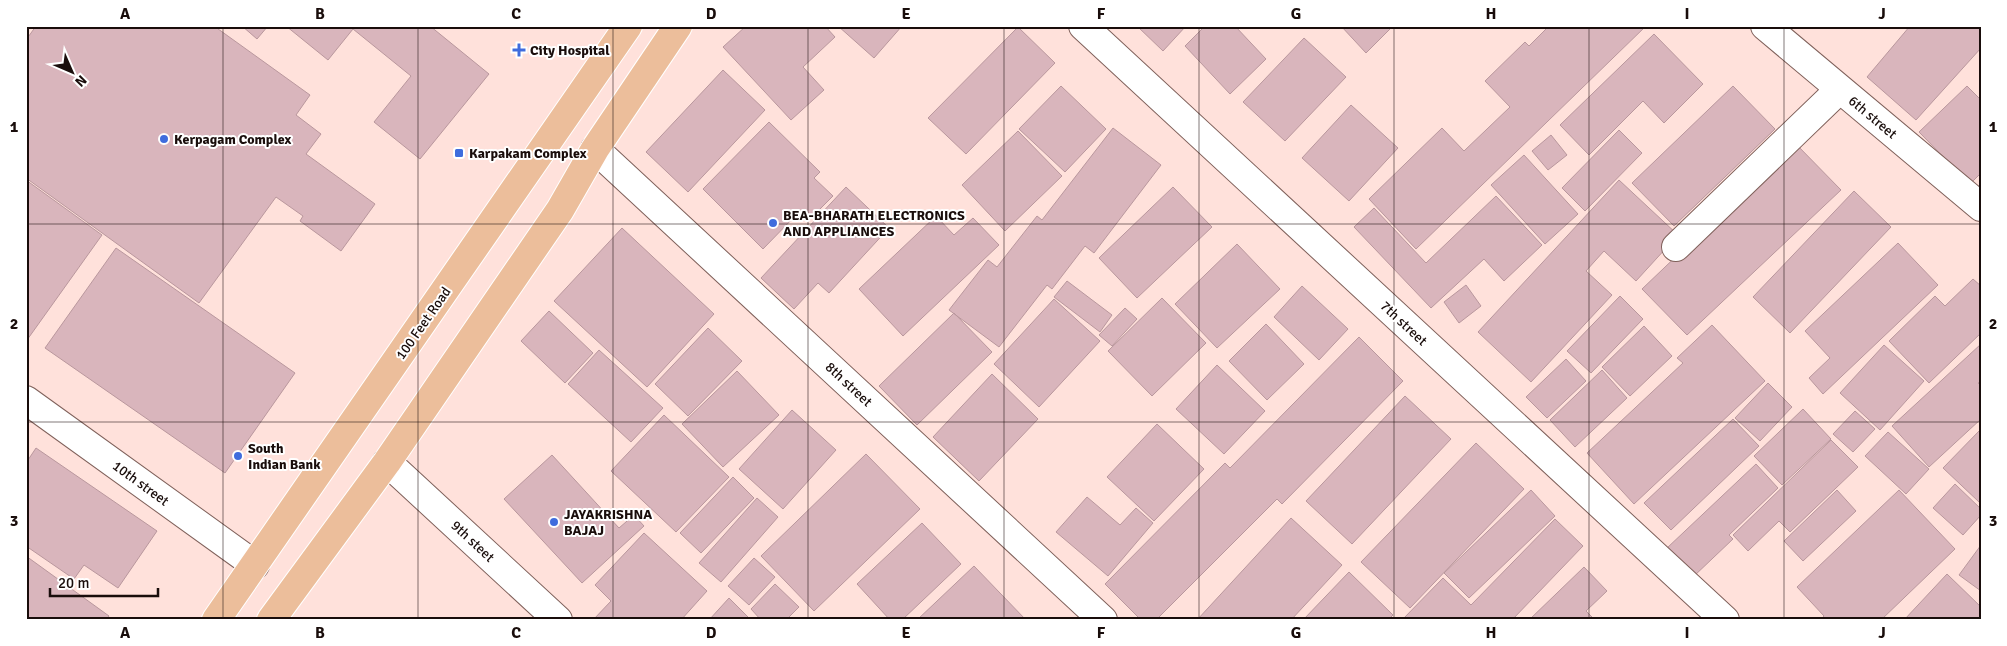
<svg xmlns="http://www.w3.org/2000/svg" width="2007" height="646" viewBox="0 0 2007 646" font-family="Signika,sans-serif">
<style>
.building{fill:#d9b5bc;stroke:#b9979d}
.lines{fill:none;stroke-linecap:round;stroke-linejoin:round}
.minor-casing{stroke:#7f605a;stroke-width:30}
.primary-casing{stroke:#fff;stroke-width:30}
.minor{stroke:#fff;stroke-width:28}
.primary{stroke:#ecbe9b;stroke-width:28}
.grid{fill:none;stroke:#190d0b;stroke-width:1;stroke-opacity:0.55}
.poi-dot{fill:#3f6cdd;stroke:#fff;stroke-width:2}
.labels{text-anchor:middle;stroke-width:4;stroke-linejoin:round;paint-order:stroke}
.poi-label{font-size:14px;font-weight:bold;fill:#190d0b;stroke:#fff;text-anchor:start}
.street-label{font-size:14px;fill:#190d0b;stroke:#fff}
.neatline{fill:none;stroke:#190d0b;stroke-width:2}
.grid-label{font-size:16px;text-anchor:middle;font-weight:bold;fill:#190d0b}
</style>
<rect width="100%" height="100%" fill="#ffe1db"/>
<path class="building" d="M36,26h178l96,69 -14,20 25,19 -15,20 69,50 -34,47 -41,-30 3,-5 -27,-19 -77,106 -173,-125v-138z
M242,26h26l-11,13z
M286,26h144l59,48 -69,85 -46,-37 37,-46 -58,-47 -25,31z
M746,26h79l10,11 -32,30 21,23 -33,30 -68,-73z
M838,26h64l-28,32z
M1137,26h49l-23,25z
M1205,26h30l31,33 -36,35 -45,-48z
M1341,26h50l1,1 -26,26z
M1549,26h97l-230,223 -47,-50 73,-71 22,23 46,-44 -25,-26 40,-39 4,4z
M1910,26h71v22l-65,72 -49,-43z
M1018,27l37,36 -89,91 -38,-36z
M1654,34l49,50 -39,39 -21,-22 -54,54 -29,-30z
M1304,38l42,39 -61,64 -42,-39z
M723,70l42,40 -77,82 -42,-40z
M1061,86l45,43 -41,43 -46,-43z
M1733,86l42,43 -101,97 -42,-43z
M1967,86l14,14v73l-11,11 -51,-52z
M1351,105l47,43 -49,53 -47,-43z
M769,122l51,50 -6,6 19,18 -26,26 -9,-9 -35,36 -60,-60z
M1113,128l48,37 -67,88 -9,-7 -33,43 -5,-4 -48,62 -50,-37 39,-50 9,7 40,-51 5,4z
M1619,130l23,23 -57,58 -23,-23z
M1018,131l44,45 -57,55 -43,-46z
M1551,135l16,20 -19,15 -16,-19z
M1795,143l46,47 -154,145 -45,-46z
M1524,155l54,59 -33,30 -54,-59z
M26,180l76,55 -75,105 -1,-1z
M1619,180l59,55 -42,46 -32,-30 -18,20 26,24 -81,87 -53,-50z
M846,187l43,41 -60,65 -11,-10 -24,26 -33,-31z
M1173,187l39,40 -75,71 -38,-40z
M1854,191l37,36 -101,106 -37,-36z
M1496,196l46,49 -38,36 -20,-22 -53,49 -77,-81 20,-19 52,55z
M936,216l18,19 19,-17 26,27 -96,91 -44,-47z
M622,228l92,86 -67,73 -93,-86z
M1898,243l40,42 -115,109 -14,-16 21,-20 -25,-27z
M1237,244l43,45 -63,59 -42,-44z
M116,248l179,125 -70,100 -180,-125z
M1973,279l8,7v47l-52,50 -40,-42 46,-45 10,10z
M1067,281l45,34 -12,17 -46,-35z
M1466,285l15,21 -22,17 -15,-21z
M1302,286l46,43 -29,31 -45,-43z
M1620,296l23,23 -52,54 -24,-22z
M1162,298l44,45 -54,53 -44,-45z
M1054,299l46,42 -61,66 -45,-43z
M1125,308l12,11 -25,27 -13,-11z
M549,311l44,42 -28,30 -44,-42z
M954,313l38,39 -75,73 -38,-39z
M1266,324l38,40 -37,36 -38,-39z
M1712,325l53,56 -131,123 -47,-51 96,-90 -6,-5z
M1644,326l28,30 -42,40 -28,-29z
M708,328l34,33 -54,55 -33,-32z
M1359,337l44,44 -121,123 -5,-5 -121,121h-15l-36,-36 120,-121 5,5z
M1981,344v37l-3,2 3,3v33l-52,48 -37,-41z
M1884,345l40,36 -44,49 -40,-37z
M599,350l64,58 -32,34 -63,-58z
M1566,359l20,22 -39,37 -21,-21z
M1217,365l48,46 -41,43 -48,-45z
M1602,370l25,28 -52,49 -25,-27z
M737,371l42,44 -56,52 -41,-43z
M992,374l46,45 -59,62 -46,-44z
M1768,383l24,24 -32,34 -25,-23z
M1405,396l46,43 -99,105 -46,-43z
M1803,409l28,30 -49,46 -28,-29z
M792,410l44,40 -53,59 -44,-40z
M1855,411l20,18 -22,23 -20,-18z
M664,415l65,62 -53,55 -65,-61z
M1733,419l26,27 -88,84 -27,-27z
M1157,424l47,45 -50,52 -47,-44z
M1981,429v71l-2,2 -36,-34z
M1888,432l41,37 -23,25 -41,-38z
M1831,440l27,27 -68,65 -11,-11 -31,30 -15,-16z
M1476,443l48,46 -114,119 -49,-46z
M36,448l121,83 -39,57 -34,-23 -10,14 -48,-33v-83z
M866,454l54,55 -106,102 -53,-55z
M552,455l67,73 15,-13 10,11 -62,57 -78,-84z
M1756,464l22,24 -49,47 4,4 -40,38 -26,-29z
M733,477l21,21 -53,55 -21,-20z
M1955,484l26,25v6l-18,20 -30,-27z
M1531,490l24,26 -86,82 -25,-25z
M1837,490l19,21 -53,50 -19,-20z
M1899,490l56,59 -74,71h-61l4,-4 -27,-29z
M1087,497l33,28 16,-17 17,15 -45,53 -52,-44z
M757,498l21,19 -57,65 -22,-19z
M1291,518l51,47 -51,55h-94z
M1555,519l28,27 -71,74h-110l41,-42 28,27z
M922,523l39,41 -59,56h-12l-33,-36z
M644,533l63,58 -26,29h-88l18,-19 -16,-16z
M1981,545v46l-22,-16z
M26,556l83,60 -3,4h-80z
M754,558l21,19 -26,28 -21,-19z
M974,566l52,54h-109z
M1584,567l23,24 -21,20 9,9h-66z
M1349,572l44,43 -5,5h-85z
M1947,574l34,33v13h-77z
M775,584l24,23 -13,13h-25l-10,-11z
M729,598l22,22h-42z"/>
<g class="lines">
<defs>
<path id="minor" d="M1083,26l642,594
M1765,26l216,181
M595,149l508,471
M1676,247l164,-158
M26,400l229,165
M387,462l171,158"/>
<path id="primary" d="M216,620l412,-594
M271,620l116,-158 173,-252 35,-61 83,-123"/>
</defs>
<use href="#minor" class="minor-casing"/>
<use href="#primary" class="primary-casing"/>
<use href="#minor" class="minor"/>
<use href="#primary" class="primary"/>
</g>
<path class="grid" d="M223,26v594M418,26v594M613,26v594M808,26v594M1004,26v594M1199,26v594M1394,26v594M1589,26v594M1784,26v594M26,224h1955M26,422h1955"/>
<g class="poi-dot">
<path d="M516.5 42.5h5v5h5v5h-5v5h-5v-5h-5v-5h5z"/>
<circle cx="164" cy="139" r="5"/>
<rect x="454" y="148" width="10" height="10" rx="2.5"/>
<circle cx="773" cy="223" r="5"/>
<circle cx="238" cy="456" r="5"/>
<circle cx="554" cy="522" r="5"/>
</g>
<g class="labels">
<g class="poi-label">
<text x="530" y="55">City Hospital</text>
<text x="174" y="144">Kerpagam Complex</text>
<text x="469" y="158">Karpakam Complex</text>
<text x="783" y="220">BEA-BHARATH ELECTRONICS<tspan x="783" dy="16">AND APPLIANCES</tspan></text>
<text x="248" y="453">South<tspan x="248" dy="16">Indian Bank</tspan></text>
<text x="564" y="519">JAYAKRISHNA<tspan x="564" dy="16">BAJAJ</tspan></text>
</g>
<g class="street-label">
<text transform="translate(1873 117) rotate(40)" y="5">6th street</text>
<text transform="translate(423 323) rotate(-55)" y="5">100 Feet Road</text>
<text transform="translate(1404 323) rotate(43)" y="5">7th street</text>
<text transform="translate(849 384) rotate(43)" y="5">8th street</text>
<text transform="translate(141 483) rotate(36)" y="5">10th street</text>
<text transform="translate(473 541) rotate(43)" y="5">9th steet</text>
</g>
</g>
<rect width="2007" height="646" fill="none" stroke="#ffffff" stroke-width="55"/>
<g transform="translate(72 72) rotate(135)" stroke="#ffffff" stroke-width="4" paint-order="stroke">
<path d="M0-4L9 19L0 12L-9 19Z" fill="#190d0b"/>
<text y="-8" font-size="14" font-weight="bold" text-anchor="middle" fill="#190d0b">N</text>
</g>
<path d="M50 588v8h108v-8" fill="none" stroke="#190d0b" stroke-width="2.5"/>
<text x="58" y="588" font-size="15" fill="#190d0b" stroke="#ffffff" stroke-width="4" paint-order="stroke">20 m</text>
<rect x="28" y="28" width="1952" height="590" class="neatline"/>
<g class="grid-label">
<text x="125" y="19">A</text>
<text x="320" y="19">B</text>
<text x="516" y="19">C</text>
<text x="711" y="19">D</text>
<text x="906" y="19">E</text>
<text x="1101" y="19">F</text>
<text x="1296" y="19">G</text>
<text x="1491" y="19">H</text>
<text x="1687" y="19">I</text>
<text x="1882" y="19">J</text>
<text x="14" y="132">1</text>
<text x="1993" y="132">1</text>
<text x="14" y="329">2</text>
<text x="1993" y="329">2</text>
<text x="14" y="526">3</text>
<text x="1993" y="526">3</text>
<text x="125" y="638">A</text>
<text x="320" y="638">B</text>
<text x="516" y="638">C</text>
<text x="711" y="638">D</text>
<text x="906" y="638">E</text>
<text x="1101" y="638">F</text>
<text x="1296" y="638">G</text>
<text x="1491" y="638">H</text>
<text x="1687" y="638">I</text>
<text x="1882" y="638">J</text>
</g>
</svg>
